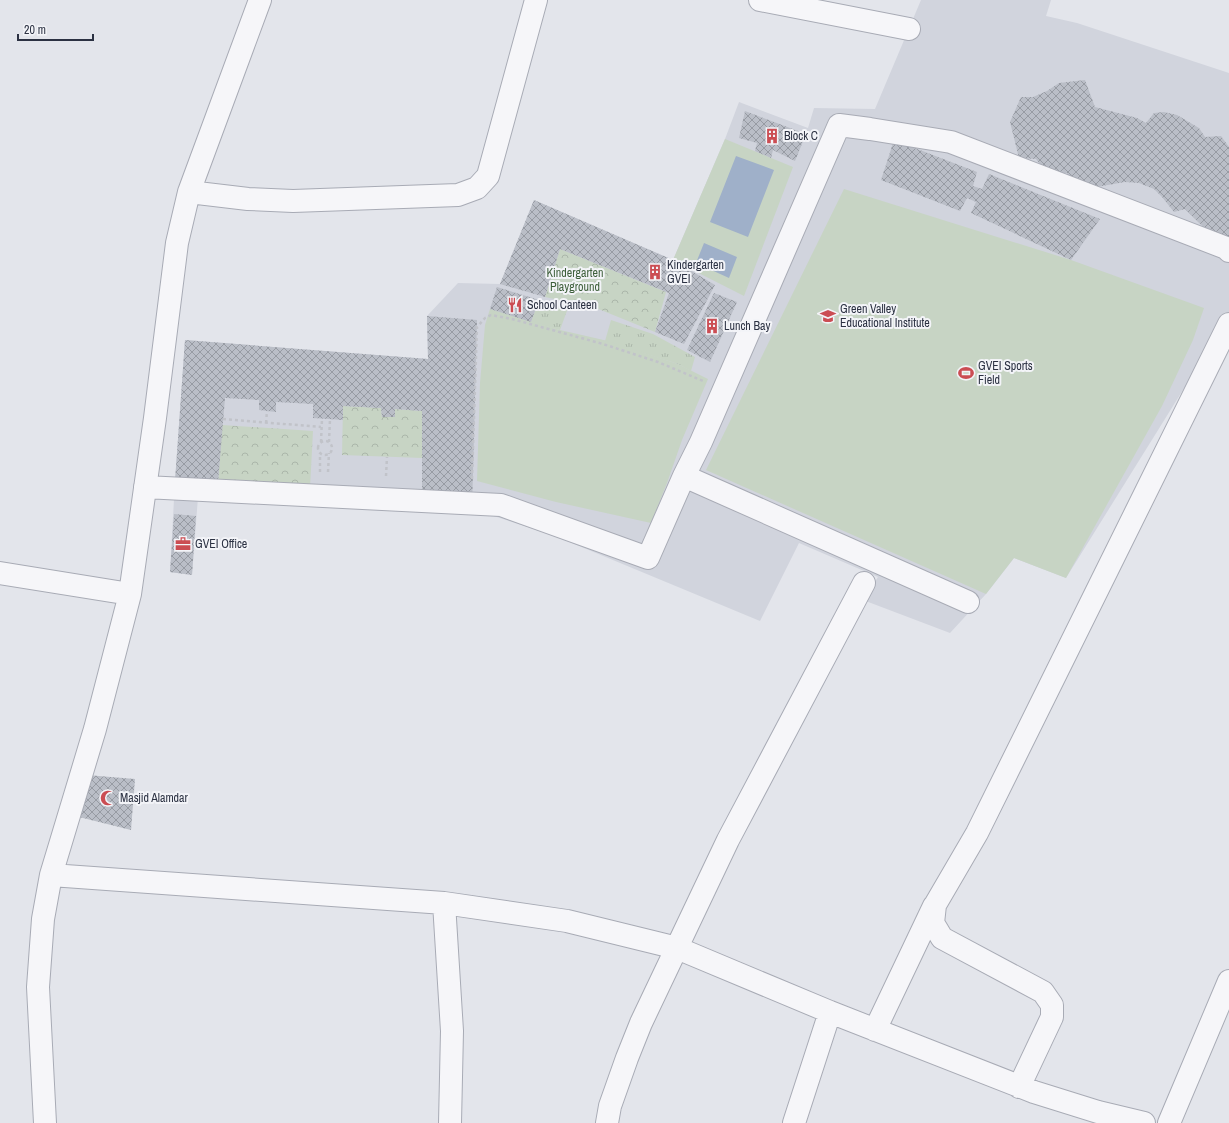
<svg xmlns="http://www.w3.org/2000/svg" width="1229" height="1123" viewBox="0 0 1229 1123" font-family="'Archivo Narrow',sans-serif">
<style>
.built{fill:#d1d4dd}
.grass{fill:url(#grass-tufts)}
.park{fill:url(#park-crowns)}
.pitch{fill:#c7d4c4}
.water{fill:#9fb0c9}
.building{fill:url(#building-cross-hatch)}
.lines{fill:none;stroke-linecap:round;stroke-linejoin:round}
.minor-casing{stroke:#a8abb5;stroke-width:24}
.path{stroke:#c1c3c9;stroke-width:2.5;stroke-dasharray:3 3;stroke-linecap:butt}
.minor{stroke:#f6f6f9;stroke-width:22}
.labels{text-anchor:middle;stroke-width:4;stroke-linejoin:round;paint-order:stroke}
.poi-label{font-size:12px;fill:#2b3142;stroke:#f3f4f8;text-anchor:start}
.park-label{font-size:12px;fill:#3c5e39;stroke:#f3f4f8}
</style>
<defs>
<pattern id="grass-tufts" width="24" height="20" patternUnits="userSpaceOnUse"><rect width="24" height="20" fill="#c7d4c4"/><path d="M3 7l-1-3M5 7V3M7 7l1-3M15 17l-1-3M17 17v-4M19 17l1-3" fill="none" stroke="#abb6aa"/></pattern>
<pattern id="park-crowns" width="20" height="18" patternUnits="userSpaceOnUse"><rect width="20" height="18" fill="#c7d4c4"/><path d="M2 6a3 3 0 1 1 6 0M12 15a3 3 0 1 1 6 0" fill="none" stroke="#abb6aa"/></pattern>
<pattern id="building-cross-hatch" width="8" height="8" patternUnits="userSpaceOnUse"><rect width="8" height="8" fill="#babec7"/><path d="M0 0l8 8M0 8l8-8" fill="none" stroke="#979ba3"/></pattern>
</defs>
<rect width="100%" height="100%" fill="#e3e5eb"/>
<path class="built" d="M921,0h130l-5,16 31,7 152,50v243l-163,262 -52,-20 -28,36 -36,39 -87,-33 15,-23 -79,-34 -39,78 -205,-85 -83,-27 -274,-12 -6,78 -22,-3 5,-91 10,-141 243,19 -1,-43 31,-33 42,1 34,-84 139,60 52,-121 14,-37 69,26 6,-20 61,1z"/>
<path class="grass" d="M539,300l29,8 -8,22 -29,-8z
M611,320l42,14 42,23 -4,14 -13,-7 -73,-23z"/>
<path class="park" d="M560,249l106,43 -11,40 -59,-24 -51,-11z
M343,406l38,2 1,9h13v-8l27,2v47l-80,-3z
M222,425l91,6 -3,57 -92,-5z"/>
<path class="pitch" d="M725,139l68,28 -49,129 -71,-36z
M844,189l227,71 133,48 -11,32 -31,66 -96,172 -52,-20 -28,36 -280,-124z
M490,309l70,21 48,11 70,23 30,15 -26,61 -15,43 -16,40 -95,-21 -79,-21 3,-98 5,-58z"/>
<path class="water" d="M736,156l38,14 -26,67 -38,-15z
M704,243l33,14 -8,21 -33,-15z"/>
<path class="building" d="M1085,80l10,27 42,11 9,5 8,-10 10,-1 13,3 22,13 6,9 16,-1 8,11v93l-9,3 -35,-34 -11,3 -12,-15 -8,-8 -15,-6 -14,-1 -40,7 -14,-6 -4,-10 -19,2 -12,-16 -17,-1 -9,-36 11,-25h12l14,-6 12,-8z
M745,111l61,23 -11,27 -22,-11 -2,8 -16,-7 2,-8 -18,-5z
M894,140l83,32 -4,14 9,3 7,-15 111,45 -29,41 -100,-47 5,-11 -9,-4 -7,13 -79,-31z
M534,200l139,60 42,25 -31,59 -29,-12 14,-39 -109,-44 -15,48 -45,-13z
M497,287l42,13 -8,22 -41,-13z
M714,293l23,9 -27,60 -23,-12z
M427,316l50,4 -5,189 -50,-2v-96l-27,-2v8h-13l-1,-9 -38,-2v14l-30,-2v-14l-37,-2v10l-9,-1 -8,-1v-10l-34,-2 -7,85 -43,-2 10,-141 243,19z
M174,514l22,2 -4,59 -22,-3z
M87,775l48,4 -4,51 -52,-13z"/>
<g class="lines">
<defs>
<path id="minor" d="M760,0l149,29
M189,192l59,7 45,2 165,-6 19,-7 11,-12 48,-176
M684,476l284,126
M145,487l356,18 147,53 36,-82 17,-34 138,-317 31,4 81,13 275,106 3,3
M0,573l130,21
M51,875l393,28 123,18 110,27 153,64 204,80 64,20 46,11
M444,903l8,128 -2,92
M875,1030l59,-124
M1019,1087l33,-70v-12l-9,-13 -101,-54 -9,-15 2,-18 42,-72 252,-509
M45,1123l-7,-136 5,-68 8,-44 44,-146 35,-135 25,-176 22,-175 12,-51 71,-192
M607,1123l3,-17 17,-48 14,-35 87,-183 136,-257
M794,1123l36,-111
M1169,1123l60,-142"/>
</defs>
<use href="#minor" class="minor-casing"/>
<path class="path" d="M223,419l98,8
M266,423l1,-12
M318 448a7 7 0 1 1 14 0a7 7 0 1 1-14 0Z
M321,442l1,-23
M329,442l1,-23
M320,472v-19
M328,472l1,-19
M386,476l1,-19
M472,479l5,-152 8,-9 6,-3 21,4 91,25 55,18 45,19"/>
<use href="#minor" class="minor"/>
</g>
<defs>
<symbol id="building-bare" viewBox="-9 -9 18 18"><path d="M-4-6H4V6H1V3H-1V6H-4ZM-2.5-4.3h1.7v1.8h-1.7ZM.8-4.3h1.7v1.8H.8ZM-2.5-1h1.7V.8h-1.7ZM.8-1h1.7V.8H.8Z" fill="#cb4d53" stroke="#f3f4f8" stroke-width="2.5" paint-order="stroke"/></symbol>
<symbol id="restaurant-bare" viewBox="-9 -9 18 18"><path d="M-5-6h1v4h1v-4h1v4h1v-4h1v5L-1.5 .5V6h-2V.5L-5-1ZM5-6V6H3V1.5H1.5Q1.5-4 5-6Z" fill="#cb4d53" stroke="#f3f4f8" stroke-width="2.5" paint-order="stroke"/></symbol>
<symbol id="school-bare" viewBox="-9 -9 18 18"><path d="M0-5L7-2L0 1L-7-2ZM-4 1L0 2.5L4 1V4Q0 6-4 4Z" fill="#cb4d53" stroke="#f3f4f8" stroke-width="2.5" paint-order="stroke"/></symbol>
<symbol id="stadium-bare" viewBox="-9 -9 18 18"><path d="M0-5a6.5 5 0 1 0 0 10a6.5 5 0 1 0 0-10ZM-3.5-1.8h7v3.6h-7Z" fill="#cb4d53" stroke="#f3f4f8" stroke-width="2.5" paint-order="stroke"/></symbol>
<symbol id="office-bare" viewBox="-9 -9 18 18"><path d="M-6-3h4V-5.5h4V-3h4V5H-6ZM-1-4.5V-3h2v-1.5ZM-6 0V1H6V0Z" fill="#cb4d53" stroke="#f3f4f8" stroke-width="2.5" paint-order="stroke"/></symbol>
<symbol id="mosque-bare" viewBox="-9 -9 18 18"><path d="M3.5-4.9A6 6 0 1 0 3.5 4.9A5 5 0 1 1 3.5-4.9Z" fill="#cb4d53" stroke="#f3f4f8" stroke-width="2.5" paint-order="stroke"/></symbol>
</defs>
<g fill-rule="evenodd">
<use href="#building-bare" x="761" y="125" width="22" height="22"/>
<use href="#building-bare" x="644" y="261" width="22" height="22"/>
<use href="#restaurant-bare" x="504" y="294" width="22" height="22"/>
<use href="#school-bare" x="817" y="305" width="22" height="22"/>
<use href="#building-bare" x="701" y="315" width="22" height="22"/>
<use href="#stadium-bare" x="955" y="362" width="22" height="22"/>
<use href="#office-bare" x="172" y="533" width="22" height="22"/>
<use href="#mosque-bare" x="97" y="787" width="22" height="22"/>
</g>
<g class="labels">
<g class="poi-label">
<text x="784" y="140">Block C</text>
<text x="667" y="269">Kindergarten<tspan x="667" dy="14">GVEI</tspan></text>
<text x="527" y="309">School Canteen</text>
<text x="840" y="313">Green Valley<tspan x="840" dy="14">Educational Institute</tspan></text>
<text x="724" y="330">Lunch Bay</text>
<text x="978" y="370">GVEI Sports<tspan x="978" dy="14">Field</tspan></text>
<text x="195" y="548">GVEI Office</text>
<text x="120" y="802">Masjid Alamdar</text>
</g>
<g class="park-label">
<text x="575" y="277">Kindergarten<tspan x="575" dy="14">Playground</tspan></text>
</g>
</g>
<path d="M18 34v6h75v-6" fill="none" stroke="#2b3142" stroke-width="2"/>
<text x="24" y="34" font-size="12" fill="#2b3142" stroke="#f3f4f8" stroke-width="3" paint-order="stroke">20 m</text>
</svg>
